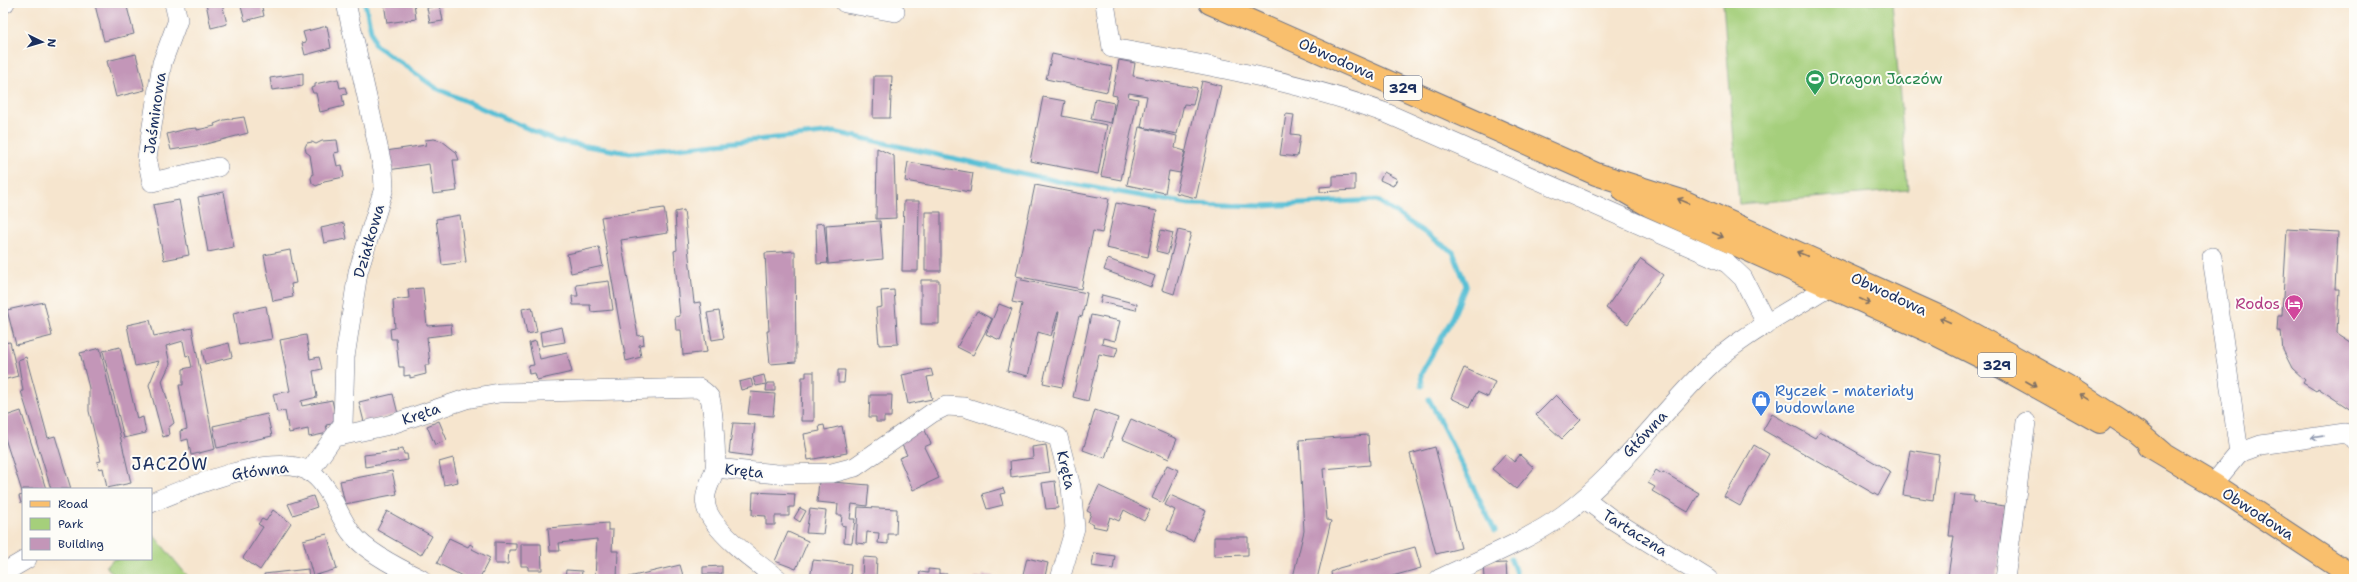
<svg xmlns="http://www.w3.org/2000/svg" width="2357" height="582" viewBox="0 0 2357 582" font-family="'Shantell Sans',sans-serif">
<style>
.green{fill:#a5cf7b;stroke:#607f6c}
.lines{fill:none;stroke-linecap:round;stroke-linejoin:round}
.stream{stroke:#58bfd5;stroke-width:5}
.building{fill:#c396b8}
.minor-casing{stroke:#686f85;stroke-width:20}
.major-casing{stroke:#686f85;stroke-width:24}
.minor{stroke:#fff;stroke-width:19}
.major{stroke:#f9bf6d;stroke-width:22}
.oneway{stroke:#7f7065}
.oneway2{stroke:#8d97ae}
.labels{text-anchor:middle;stroke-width:4;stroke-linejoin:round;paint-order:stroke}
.shield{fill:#fdfcf7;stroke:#5f6c8c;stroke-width:1}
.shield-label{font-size:14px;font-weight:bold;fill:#1b2f5e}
.street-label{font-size:15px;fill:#1b2f5e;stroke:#fdfcf7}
.leisure-label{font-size:15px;fill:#27864d;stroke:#fdfcf7;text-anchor:start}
.hotel-label{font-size:15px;fill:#b23c85;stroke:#fdfcf7;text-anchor:end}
.shop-label{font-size:15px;fill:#366cbe;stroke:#fdfcf7;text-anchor:start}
.quarter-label{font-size:17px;letter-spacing:1px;fill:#1b2f5e;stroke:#fdfcf7}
</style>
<rect width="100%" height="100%" fill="#fdfcf7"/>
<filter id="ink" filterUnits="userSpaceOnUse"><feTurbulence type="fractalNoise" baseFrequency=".025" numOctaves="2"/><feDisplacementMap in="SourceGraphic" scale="8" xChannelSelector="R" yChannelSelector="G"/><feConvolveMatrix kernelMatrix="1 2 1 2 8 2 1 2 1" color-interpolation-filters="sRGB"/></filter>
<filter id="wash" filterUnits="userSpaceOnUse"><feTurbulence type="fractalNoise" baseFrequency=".012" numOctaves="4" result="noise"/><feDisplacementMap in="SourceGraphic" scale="16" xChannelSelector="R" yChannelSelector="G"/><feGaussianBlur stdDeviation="0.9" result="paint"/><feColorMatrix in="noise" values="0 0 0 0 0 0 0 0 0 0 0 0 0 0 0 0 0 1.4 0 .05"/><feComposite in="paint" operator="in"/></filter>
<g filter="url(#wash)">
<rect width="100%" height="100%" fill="#f6e5ce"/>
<path class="green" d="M1723,3h169l16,187 -169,14z
M151,532l39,47h-73l-11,-13 8,-7h37z"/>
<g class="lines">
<path class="stream" d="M365,3l9,41 62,44 120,53 73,12 205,-21 232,51 123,21 73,2 115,-6 76,52 13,33 -13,32 -32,57 1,12
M1429,399l66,132
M1511,559l7,20"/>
</g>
<g id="blocks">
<path class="building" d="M105,3h21l8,31 -30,7 -9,-36z
M206,3h16l5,21 -16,4z
M240,3h21l3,13 -19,5z
M384,3h30l2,16 -29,4z
M440,5l3,16 -13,2 -3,-15z
M327,26l4,22 -26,7 -3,-12 4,-1 -3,-10z
M136,54l9,36 -29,7 -9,-36z
M1052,54l60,13 -5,25 -61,-13z
M1119,60l16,3 -2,13 64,12 -4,17 -9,-1 -7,30 -36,-7 6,-31 -18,-3 -1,4 10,2 -17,81 -20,-4 16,-80 -5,-1z
M303,73v13l-31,4 -2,-12z
M874,76h18l-2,42h-17z
M338,79l2,9 5,-1 2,7 -5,1 2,11 -24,6 -4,-19h-3l-2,-5 4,-1v-3z
M1202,81l19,5 -25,112 -20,-5z
M1043,97l22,4 -3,15 45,9 -9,49 -68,-13z
M1095,99l19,4 -3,20 -20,-4z
M1286,114l8,1 -3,19 9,1 -3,22 -17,-2z
M244,117l4,16 -46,12 -31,5 -4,-16 19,-5 11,-1v2l18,-4 -1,-2 10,-4z
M1139,127l38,9 -2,12 10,3 -5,22 -11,-2 -4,22 -38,-8z
M434,139l8,2 14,11 3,8h-6l4,31 -24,3 -4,-30 -41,6 -2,-19 40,-6 -1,-5z
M337,140l2,12 -5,1 3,13 5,-1 2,12 -20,4 -3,3 -5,2 -4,-3 -1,-5 2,-4 -3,-19 -4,-3 -1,-5 2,-4 5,-1 4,2 6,-3z
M877,148l17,8 2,62 -20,1z
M908,162l65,11 -3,19 -65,-11z
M1384,172l13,7 -4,7 -13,-6z
M1355,175v15l-35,2v-5l13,-1v-10z
M1035,185l74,14 -7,34 -9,-2 -12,58 -65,-13z
M224,192l10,55 -26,5 -10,-55z
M179,200l10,55 -25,5 -11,-55z
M904,201h15l-1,70h-16z
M1116,203l41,8 -9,46 -42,-9z
M664,208l4,25 -47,7 17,96 5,-1 1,9 -5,1 2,12 -15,4 -25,-144z
M684,210l10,93 6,-1 7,50 -24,3 -2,-25h-5l-1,-13 5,-1 -6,-65 3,-1 -2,-38z
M925,212h16v59h-16z
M460,215l6,47 -24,3 -6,-46z
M880,221l3,38 -55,5 -2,-39z
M344,223l3,16 -23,4 -3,-15z
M824,223l4,40 -11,1 -1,-40z
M2287,229l51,3 -3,57h4l-2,44 17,11v68l-36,-24 -2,3 -13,-8 2,-3 -13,-12 -9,-18 -2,-19h-4l1,-16h4z
M1161,230l12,3 -5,21 -12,-3z
M1178,230l13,3 -17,61 -12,-4z
M599,247l4,19 -32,7 -4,-19z
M290,250l6,33 -5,1 2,13 -20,4 -9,-46z
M795,251l1,111 -26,2 -3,-33h2l-4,-78z
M1108,259l47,17 -4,11 -47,-17z
M1641,259l22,16 -35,49 -22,-16z
M1017,279l70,14 -5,24 -3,-1 -17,71 -19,-4 16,-71h-1l-7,24 -13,-4 -10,44 -21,-5 15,-67 -10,-2z
M921,280h18v44h-18z
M609,281l4,29 -22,2 -1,-7h-17l-1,-9h6l-2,-11z
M423,288l4,38 24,-2 1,10 -25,3 3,28h-5l1,9 -16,4v-3l-6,1v-9h-5l-3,-28h-5l-1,-10 5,-1 -2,-28 16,-2 -1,-9z
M894,290l4,54 -19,1 -3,-37 6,-1 -1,-16z
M1102,295l35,9 -1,6 -36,-8z
M44,302l8,34 -36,9 -9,-35z
M999,304l13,5 -12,31 -14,-6z
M266,306l6,33 -33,6 -6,-32z
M532,307l5,25 -10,2 -5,-25z
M719,311l5,27 -12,2 -5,-27z
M977,311l15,8 -19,36 -16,-8z
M1091,315l29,6 -5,20 -12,-3 -1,6 16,4 -3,9 -16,-3 -11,47 -15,-4z
M150,320l4,16 38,-8 23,121 -24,6 -3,-16 -7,2 -1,-10 7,-2 -8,-44h4v-16l9,-2 -3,-12 -3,1 -3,-15 -17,5 4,18 -8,17 12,42 -6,5 1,7 -6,2 -14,-52 10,-24 -24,5 -8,-41z
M562,327l3,15 -23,4 -2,-14z
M306,335l4,24 9,-2 3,12 -9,2 4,26 -16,4 1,5 30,-6 5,23 -11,2 2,8 -19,4 -1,-8 -19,4 -4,-22 -8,1 -4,-18 17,-3 -10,-51z
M536,341l4,18 27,-6 5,19 -35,8 -2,-7 -6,1 -1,-8 6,-1 -5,-22z
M10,342l8,34 -15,4v-37z
M229,343l3,14 -27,7 -3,-14z
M120,347l17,72 6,-2 3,16 -22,5 -21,-87z
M100,348l31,135 -24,5 -4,-20 -4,1 -2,-7 4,-1 -12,-50v-23l-9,-35z
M26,357l22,81 7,-2 16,53h-20l-30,-98h2l-5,-31z
M1464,368l31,14 -7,15 -11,-5 -7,15 -19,-9z
M931,369l2,7 -6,1 5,22 -24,5 -6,-29z
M838,370h7l-1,13h-6z
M806,372h8v49h-13l1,-44h4z
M764,375l2,9 -10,2 -3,-8z
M751,379l2,8 -12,3 -2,-8z
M767,383h8v8h-9z
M751,392l24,2 -2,22 -25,-2z
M393,394l5,20 -34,8 -5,-20z
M870,395h22l-1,22h-7v5h-8v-5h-7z
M1556,395l25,25 -19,19 -26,-24z
M1095,410l23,8 -13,40 -22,-8z
M21,411l25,78h-23v13l-2,1 -2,-7 4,-1 -20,-63v-15z
M267,414l5,22 -55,12 -4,-22z
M1772,414l43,24 5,-7 71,41 -13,24 -115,-66z
M1131,419l46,20 -8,20 -47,-20z
M439,421l8,19 -12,5 -8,-19z
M733,423l22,1 -4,32 -22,-3z
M824,425l1,5 17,-4 5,27 -39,7 -4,-26 16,-3 -1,-5z
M924,428l7,16 -7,3 15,31 -26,12 -14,-32 8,-3 -8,-16z
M1368,435l2,30 -47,4 4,51 4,1 -14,58 -24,-2 11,-46 -5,-91z
M1046,445l4,27 -39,5 -1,-16 23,-3 -1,-11z
M1754,445l15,9 -29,52 -16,-9z
M1435,447l26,101 -25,6 -26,-100z
M403,448l1,6h3l1,6 -43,7 -1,-12 34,-4 -1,-2z
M1910,450l29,5 -6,45 -30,-5z
M1505,454l9,8 6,-7 14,13 -18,21 -24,-20z
M453,458l5,24 -14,3 -5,-23z
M1167,465l11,5 -15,33 -11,-5z
M1656,470l6,4 1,-2 36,21 -11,19 -36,-21 3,-4 -7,-4z
M392,471l5,23 -52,10 -5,-23z
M819,481l50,4 -2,21 -15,-2 -2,15h5l-3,24 -8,-1 1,-16 -4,-1 1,-10h-5l1,-11 -21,-2z
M1055,481l3,27 -12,1 -4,-26z
M1099,486l51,24 -6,11 -20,-11 -5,11 -9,-4 -4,12 -14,-3 2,-1 -6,-3 3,-9 -4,-2z
M1003,488l2,5 -5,1 3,11 -16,4 -5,-15z
M753,492l42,2 -1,13h-5v9h-14v9h-9v-9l-14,-1z
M1954,494l20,2 -1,6 32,4 -9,73 -48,-3 6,-40h-5z
M1170,495l36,16 -13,30 -26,-11 8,-20 -10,-5z
M313,496l4,11 -24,8 -5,-11z
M858,507l39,2 -1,25h-8v10l-10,-1 1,-10 -12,-1 -1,12 -10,-1z
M800,508l6,3 -6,11 -6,-4z
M810,509l16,2 -3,23 -17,-1z
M273,510l18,13 -31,47 -17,-12 20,-31 -5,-3 4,-5 4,2z
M387,511l45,25 -11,19 -44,-25z
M608,523v7h5l-1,21h6l-1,28h-22l2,-40 -38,4 1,8h-10l-2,-23z
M788,532l20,9 -12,28 -21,-8z
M327,534l10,35 -24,7 -10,-36z
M1214,537h34v18l-34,1z
M449,538l19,9 2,-3 3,2 -1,3 18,9 -11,21h-11l-31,-16z
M495,542l21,1v7h-7l-1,14h-13z
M521,544h20l1,26h-14v-4h-7z
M1415,547l6,21 -39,11h-50l-1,-7 8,-4z
M1094,553l21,3 -2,13 -21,-3z
M863,557l14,1 -1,21h-14z
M1027,558l21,5 -3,13 1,3 -24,-1z
M813,560l38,4 -1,15h-40z
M1506,563l1,16h-23l-1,-15z
M680,565l4,14h-54l-1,-2z
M722,566v8h-19v-7z
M308,569l1,10h-44l-1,-5z
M928,569l11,1v4h8v3l7,2h-35l1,-7 8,1z
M566,570l16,1 -1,8h-16z
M983,575l10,1v3h-19v-2l9,1z"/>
</g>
</g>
<g filter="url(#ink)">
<use href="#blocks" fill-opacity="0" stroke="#686f85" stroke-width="1"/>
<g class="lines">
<defs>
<path id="minor" d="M174,3l4,17 -16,43 -15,95 5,24 66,-15
M845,3l50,9
M1105,3l7,45c91,16 186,33 274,65l341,150 16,15 24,47
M3,4l2,-1
M2212,257l27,196
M335,437l54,-12 77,-26 33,-6 200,-5c4,3 9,6 11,10 3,11 7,59 5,70 -3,13 -12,24 -9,38 5,24 53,59 72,73
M715,468l62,6 55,-1 23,-6 77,-54 14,-7 18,1 94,30 13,50 4,41 -15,51
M309,472l34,-48 2,-67 13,-85 26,-84 -1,-19 -37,-166
M2213,484l26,-31 22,-8 84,-12 9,6
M1584,498l29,22 95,59
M151,503c35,-15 128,-55 162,-29 20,16 24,42 40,61 14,17 47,34 68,44
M3,573l24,-14
M1439,579c41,-20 87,-37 124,-64 55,-40 95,-99 143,-146 33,-32 77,-54 115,-78l9,-6 5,-10
M2005,579l21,-157"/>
<path id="major" d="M1210,3l386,171 89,28 264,119 118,65 69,45 26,22
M1624,191l26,15 283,127 70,35 97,54
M2149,446l64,38 141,93"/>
</defs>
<use href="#minor" class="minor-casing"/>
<use href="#major" class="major-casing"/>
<use href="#minor" class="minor"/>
<use href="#major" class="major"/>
</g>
<defs><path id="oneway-shaft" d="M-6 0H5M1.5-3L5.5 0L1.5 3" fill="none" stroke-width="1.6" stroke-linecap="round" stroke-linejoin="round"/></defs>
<g class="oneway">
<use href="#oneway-shaft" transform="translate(1683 201) rotate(-157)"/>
<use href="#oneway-shaft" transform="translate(1718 235) rotate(24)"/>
<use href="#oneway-shaft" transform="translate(1802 254) rotate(-157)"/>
<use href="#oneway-shaft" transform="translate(1865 301) rotate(25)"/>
<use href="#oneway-shaft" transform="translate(1945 320) rotate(-155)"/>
<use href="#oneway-shaft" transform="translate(2031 384) rotate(30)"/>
<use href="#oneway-shaft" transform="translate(2085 397) rotate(-148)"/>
</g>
<use class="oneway2" href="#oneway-shaft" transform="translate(2317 437) rotate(172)"/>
</g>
<defs>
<symbol id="stadium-pin" viewBox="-11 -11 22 30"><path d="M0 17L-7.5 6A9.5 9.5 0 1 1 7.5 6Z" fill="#2e9e5b" stroke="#fdfcf7"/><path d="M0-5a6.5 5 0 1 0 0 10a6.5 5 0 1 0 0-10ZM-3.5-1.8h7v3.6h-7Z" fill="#fff"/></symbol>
<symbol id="hotel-pin" viewBox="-11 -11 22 30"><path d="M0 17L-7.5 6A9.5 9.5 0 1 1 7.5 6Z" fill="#d1479c" stroke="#fdfcf7"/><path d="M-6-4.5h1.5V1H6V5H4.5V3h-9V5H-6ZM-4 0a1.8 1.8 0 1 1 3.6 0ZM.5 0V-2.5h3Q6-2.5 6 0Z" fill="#fff"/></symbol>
<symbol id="shop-pin" viewBox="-11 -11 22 30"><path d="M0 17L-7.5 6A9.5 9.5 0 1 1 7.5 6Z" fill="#3f7fe0" stroke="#fdfcf7"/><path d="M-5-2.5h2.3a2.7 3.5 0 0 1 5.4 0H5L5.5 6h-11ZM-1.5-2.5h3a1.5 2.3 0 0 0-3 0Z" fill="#fff"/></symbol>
</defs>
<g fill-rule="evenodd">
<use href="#stadium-pin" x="1804" y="68" width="22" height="30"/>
<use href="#hotel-pin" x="2283" y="293" width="22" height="30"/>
<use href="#shop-pin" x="1750" y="389" width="22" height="30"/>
</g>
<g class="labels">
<g class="shield">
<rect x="1384" y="76" width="38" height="24" rx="3"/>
<rect x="1978" y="353" width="38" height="24" rx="3"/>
</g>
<g class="shield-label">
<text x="1403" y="93">329</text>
<text x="1997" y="370">329</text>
</g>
<g class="street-label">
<text transform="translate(1337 59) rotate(24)" y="5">Obwodowa</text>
<text transform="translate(155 113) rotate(-82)" y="5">Jaśminowa</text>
<text transform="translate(369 241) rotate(-74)" y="5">Działkowa</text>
<text transform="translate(1889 294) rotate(25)" y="5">Obwodowa</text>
<text transform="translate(421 414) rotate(-19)" y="5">Kręta</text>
<text transform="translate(1645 434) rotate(-47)" y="5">Główna</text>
<text transform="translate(1066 470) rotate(77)" y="5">Kręta</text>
<text transform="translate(260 471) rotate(-7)" y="5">Główna</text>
<text transform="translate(744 471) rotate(6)" y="5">Kręta</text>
<text transform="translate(2258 514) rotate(33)" y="5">Obwodowa</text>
<text transform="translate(1635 533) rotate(32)" y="5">Tartaczna</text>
</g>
<g class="leisure-label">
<text x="1829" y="84">Dragon Jaczów</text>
</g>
<g class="hotel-label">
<text x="2280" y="309">Rodos</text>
</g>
<g class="shop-label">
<text x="1775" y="396">Ryczek - materiały<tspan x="1775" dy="17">budowlane</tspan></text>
</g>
<g class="quarter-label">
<text x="170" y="470">JACZÓW</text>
</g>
</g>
<rect width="2357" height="582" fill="none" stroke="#fdfcf7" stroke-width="16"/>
<rect x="22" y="488" width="130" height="72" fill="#fdfcf7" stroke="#a3aaba"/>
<rect x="30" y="501" width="20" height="6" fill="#f9bf6d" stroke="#a3aaba"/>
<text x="58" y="508" font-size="12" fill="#1b2f5e">Road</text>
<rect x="30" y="518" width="20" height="12" fill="#a5cf7b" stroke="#a3aaba"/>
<text x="58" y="528" font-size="12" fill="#1b2f5e">Park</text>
<rect x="30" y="538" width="20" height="12" fill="#c396b8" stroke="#a3aaba"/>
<text x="58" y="548" font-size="12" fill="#1b2f5e">Building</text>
<g transform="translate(42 42) rotate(95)" stroke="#fdfcf7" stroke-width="3" paint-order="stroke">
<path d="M0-3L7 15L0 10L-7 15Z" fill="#1b2f5e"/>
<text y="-6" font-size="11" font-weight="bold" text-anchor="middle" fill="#1b2f5e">N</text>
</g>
</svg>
